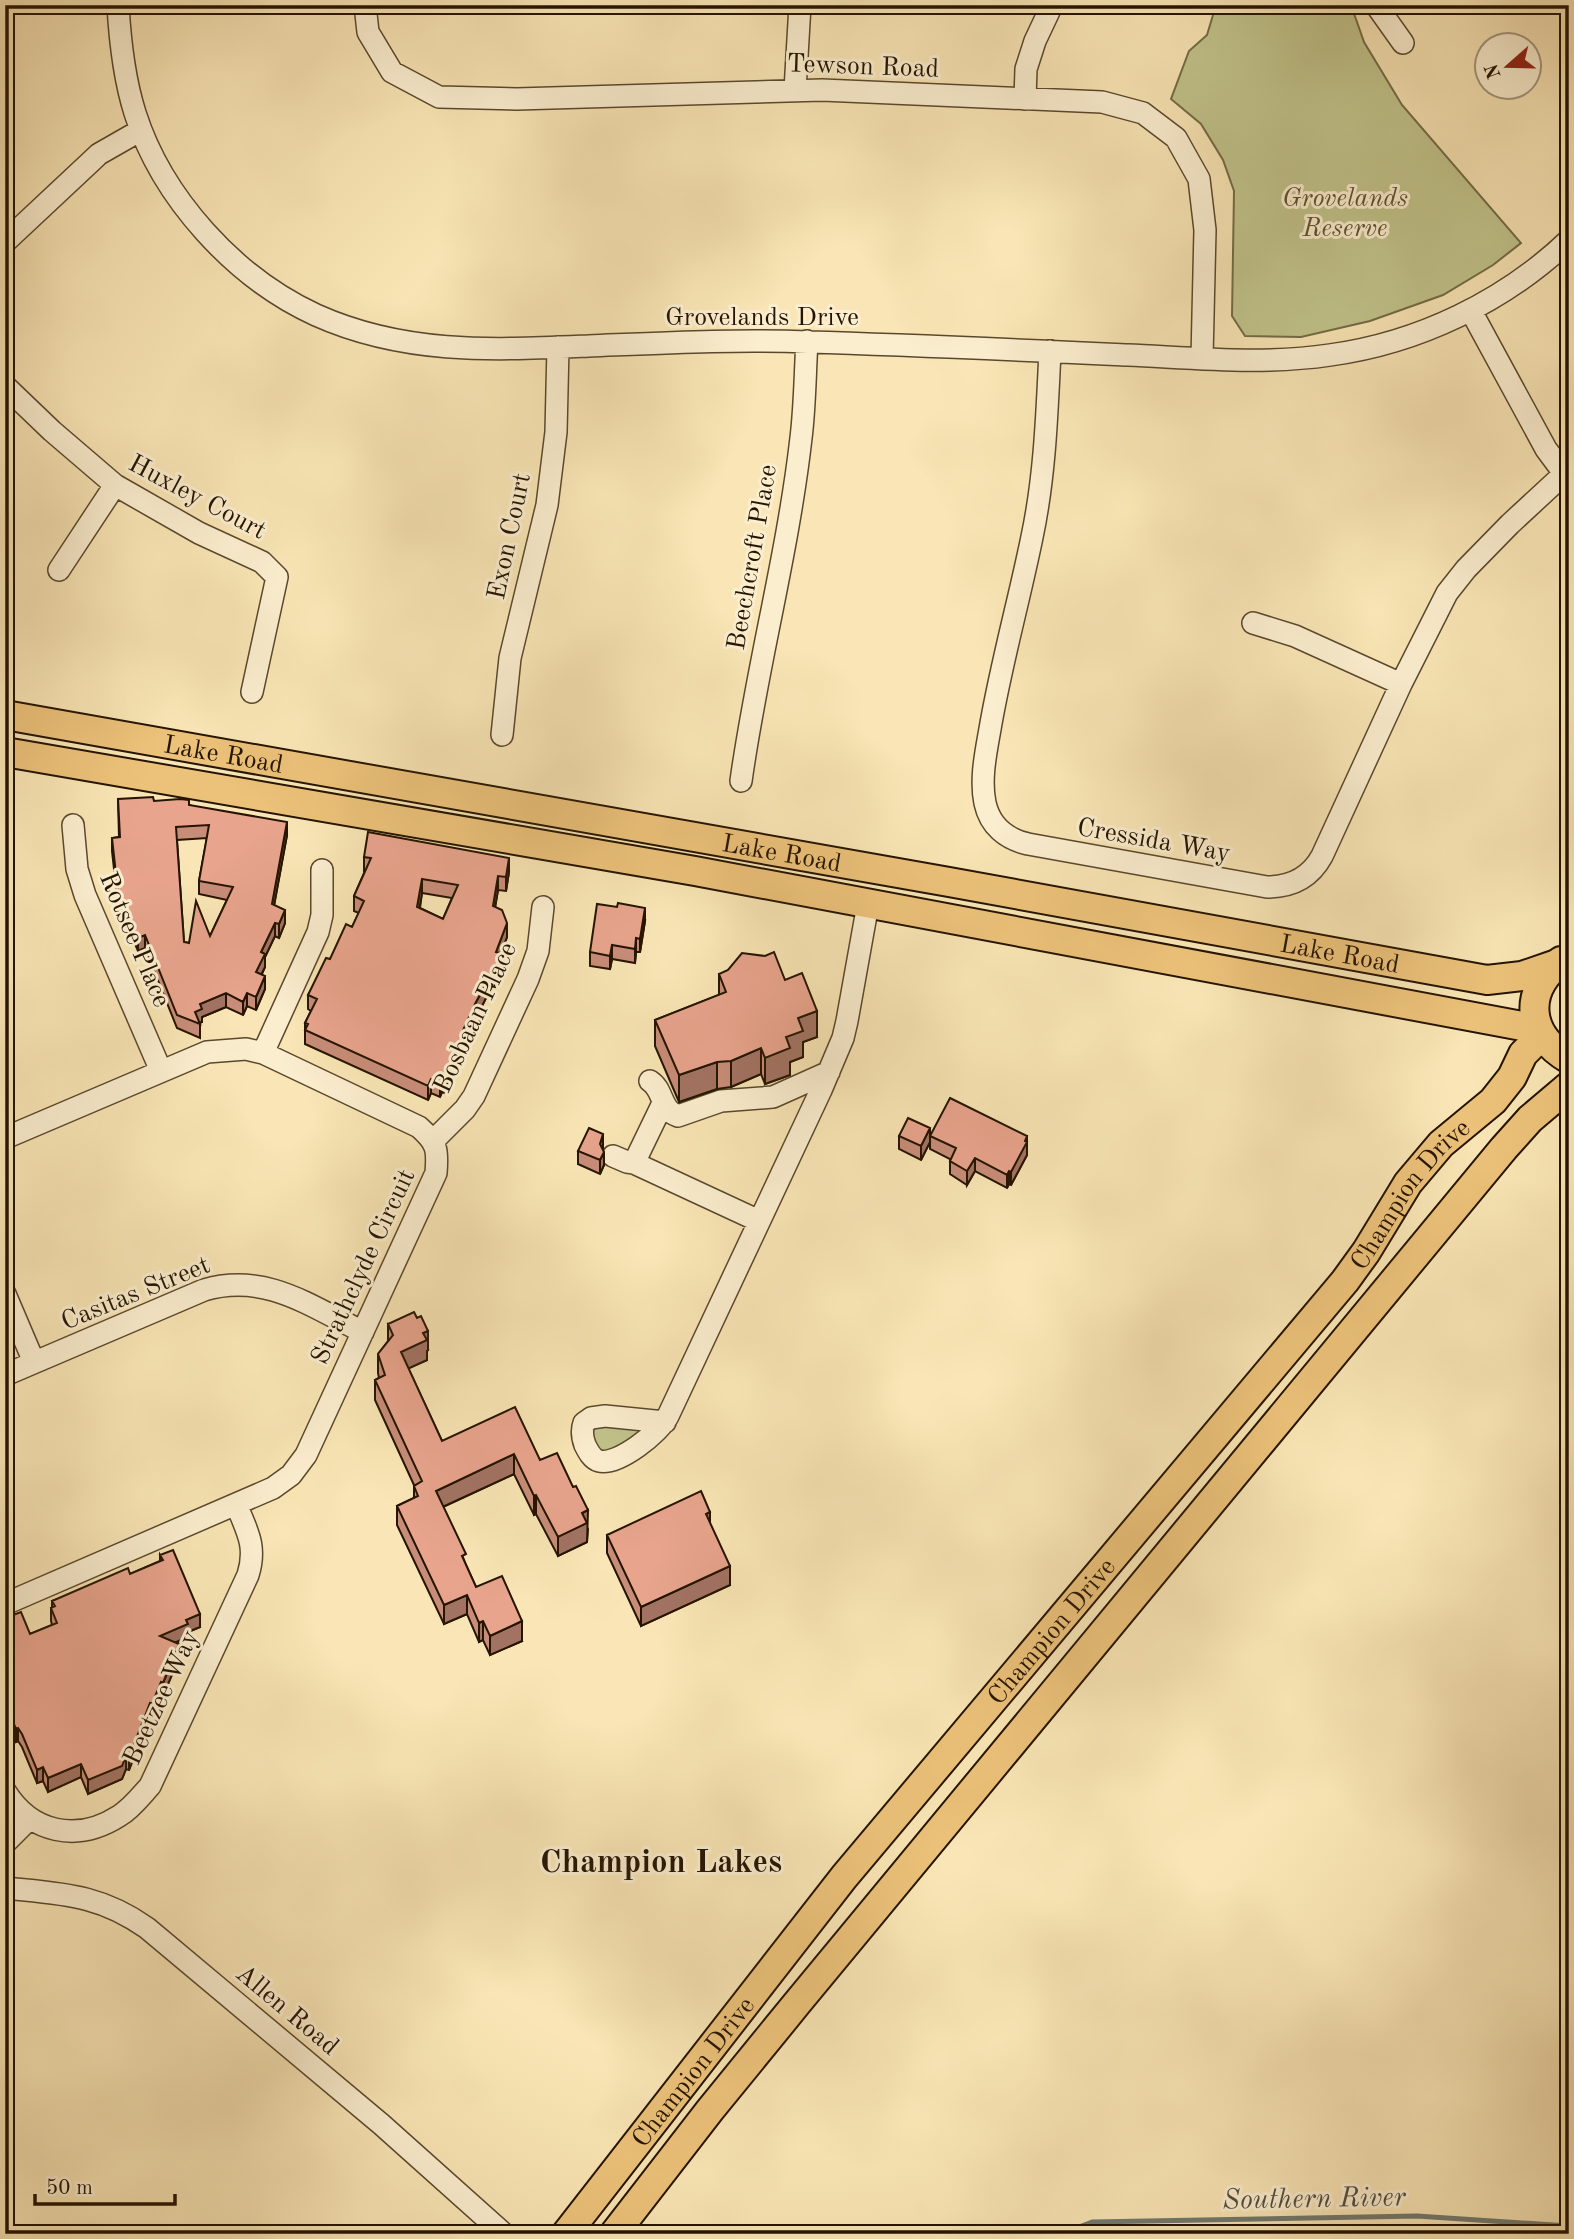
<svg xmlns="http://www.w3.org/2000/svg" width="1574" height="2239" viewBox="0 0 1574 2239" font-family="'Old Standard TT',serif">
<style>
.green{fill:#c1c38b;stroke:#736c46;stroke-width:2}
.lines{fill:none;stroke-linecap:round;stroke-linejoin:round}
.stream{stroke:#71796f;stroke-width:5}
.minor-casing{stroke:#5a482d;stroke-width:24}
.major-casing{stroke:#251400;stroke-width:32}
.minor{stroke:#fbeecf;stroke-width:21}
.major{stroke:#ecc27a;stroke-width:28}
.wall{fill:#c88d79;stroke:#251400;stroke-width:2;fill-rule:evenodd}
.shaded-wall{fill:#a27363;stroke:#251400;stroke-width:2}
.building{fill:#e8a48d;stroke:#251400;stroke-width:2;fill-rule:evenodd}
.labels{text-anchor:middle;stroke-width:6;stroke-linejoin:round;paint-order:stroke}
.street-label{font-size:26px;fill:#251400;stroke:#fbeecf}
.park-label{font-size:26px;font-style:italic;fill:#5c5131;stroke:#fbeecf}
.water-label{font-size:28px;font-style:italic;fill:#514f41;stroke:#fbeecf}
.district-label{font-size:33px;font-weight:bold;fill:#251400;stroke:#fbeecf}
</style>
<rect width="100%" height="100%" fill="#f9e5b5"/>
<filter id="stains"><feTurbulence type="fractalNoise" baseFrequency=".00286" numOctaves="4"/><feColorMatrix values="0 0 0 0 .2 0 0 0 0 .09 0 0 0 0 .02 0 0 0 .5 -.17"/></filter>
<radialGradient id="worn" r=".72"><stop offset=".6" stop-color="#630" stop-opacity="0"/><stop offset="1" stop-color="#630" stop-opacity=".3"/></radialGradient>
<path class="green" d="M1216,5h135l13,37 38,63 119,138 -28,22 -50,30 -73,26 -69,16 -56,-1 -13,-20 2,-125 -11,-31 -22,-36 -30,-25 18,-48 18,-16z
M603,1425l40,5 -2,5 -35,17c-11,-3 -12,-8 -14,-19l3,-5z"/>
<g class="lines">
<path class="stream" d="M1061,2234l31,-12 325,-6 152,10"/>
<defs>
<path id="minor" d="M118,5c2,37 6,73 17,108 27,85 100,165 181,202 89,40 178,35 273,31 73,-3 146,-7 219,-4 107,3 213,8 320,13 67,3 135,10 202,0 88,-12 174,-53 239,-115
M365,5l3,27 24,40 47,25 78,2 305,-9 280,12 41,11 33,25 23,41 6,51 -3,128
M1376,5l27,38
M795,90l5,-85
M1025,99l1,-30 9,-28 17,-36
M5,242l94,-88 42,-24
M1471,311l75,138 23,31
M1050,351c-3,62 -5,125 -18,186 -13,64 -31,127 -42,192 -4,23 -10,50 -5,74 5,23 21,36 43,41l239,43c24,0 43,-9 55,-31l79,-172 46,-91 19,-24 44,-45 54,-50
M5,386l47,45 63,54 84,48 63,29 15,15 -25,115
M59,570l56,-85
M1253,623l42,13 106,48
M502,735l8,-77 37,-153 9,-73 2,-85
M741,781c16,-115 47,-228 60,-343 4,-32 4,-65 6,-97
M73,825l4,44 8,26 76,176
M263,1053l55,-121 4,-17v-45
M650,1081c14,9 10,29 28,35l43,-15 52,-4 56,-25
M5,1138l202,-86 39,-3 17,4 156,74c18,16 19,22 17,46l-130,282 -15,20 -18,13 -268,116
M434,1140l31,-31 9,-13 54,-117 10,-28 5,-44
M613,1156l14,6 7,1 125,58
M634,1163l29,-60
M5,1294l29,68
M5,1375l199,-85c61,-18 106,16 159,42
M665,1422l-60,-6 -14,2 -7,5c-3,8 -2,14 1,22 3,6 7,14 14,16 19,5 61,-29 69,-45l153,-326 22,-52 4,-17 21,-117
M5,1791c26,42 72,52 114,25 12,-7 21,-19 31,-30l98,-211c9,-29 -1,-44 -12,-71
M5,1843l24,-24
M5,1888c57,6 94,6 142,40l234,196 123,110"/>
<g id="major">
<path id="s1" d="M5,715l944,167 538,98 35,-4 35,-12"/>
<path d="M5,752l690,119 843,158"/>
<path d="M1561,961c-39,31 -34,74 8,98"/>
<path id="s2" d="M566,2234l278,-357 501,-596 21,-29 42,-69 33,-39 52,-43 19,-24 11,-23 18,-18"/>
<path d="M614,2234l96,-124 88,-108 706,-854 26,-29 39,-33"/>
</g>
</defs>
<use href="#minor" class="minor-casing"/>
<use href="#major" class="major-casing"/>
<use href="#minor" class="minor"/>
<use href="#major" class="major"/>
</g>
<path class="wall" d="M118,799l36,2 35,4 98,30 -13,70 11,18 -6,15 -4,-2 -10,21v10l-3,7 3,15 -9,21 -9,-4 -4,9 -17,-8 -24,10v5l-2,1v15l-23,-10 -32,-80 -7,3 -20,-46 -6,-54v-13l7,-1zM207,838l-8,43v13l28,6 -17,36 -21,7 -5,-1 -7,-102z
M364,857l145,15 -3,19 -8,-1 -3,17 12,30 -6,17 2,15 -8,18 -3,-1 -27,54v13l-18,41 -5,-2 -2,5 -9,-4 -3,7 -123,-56v-21l6,-12 -3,-2v-14l22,-36 22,-32 7,-14 -5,-2v-15l11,-25h-1zM422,893l30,5 -9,21 -23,-11z
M645,921l-5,31h-4l-1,11 -23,-4 -2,10 -20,-3v-14z
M719,974l66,6 32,57 -14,5v15l-13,5v13l-25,9 -4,-10 -30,13 -14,2 -38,13 -24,-56v-26l64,-25z
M899,1136l31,6 -9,18 -22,-11z
M930,1136h97v19l-16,30 -2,-1 -2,4 -32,-17 -8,14 -17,-11v-15l-20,-10z
M603,1148l1,17 -4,9 -22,-10v-13z
M388,1324l40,26 -1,1v9l-19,8 34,73 98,19 48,69 -1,13 -29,14 -22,-42 -2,1 -20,-41 -71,33 23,58 10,22 46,54 -32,14 -7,-15 -4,2 -12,-28 -23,10 -47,-99v-19l17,-8v-13l-39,-85v-20l4,-2 -1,-5v-19l10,-13z
M710,1524l20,61 -89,41 -34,-73v-18z
M160,1555l40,72 -12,5v5l-12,6 3,15 -16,38 -2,-1 -9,22 -2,-1 -21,54 -3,-1 -4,10 -34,15 -7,-17 -33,15 -5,-11 -6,2 -15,-36 -4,-6 -2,1 -11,-26v-98l25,16 22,-9 -1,-4v-13h1v-7l78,-27 30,-13z"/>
<path class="shaded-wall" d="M287,822v13l-15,82v-13z
M509,858v14l-3,19v-14z
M498,876v14l-5,30v-14z
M422,879v14l-5,28v-14z
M645,908v13l-5,31v-13z
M285,910v13l-6,15v-14z
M275,923v13l-10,21v10l-9,18v-13l5,-20z
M507,923v14l-11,29v-14z
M145,935v13l-7,3v-13z
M636,938v14l-1,11v-14z
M612,945v14l-2,10v-13z
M503,954v15l-8,18v-14z
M492,972v14l-27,54v13l-18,41v-14l13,-43 15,-33z
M265,976v13l-9,21v-13z
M226,993v14l-24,10v5l-4,1 -3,-11 5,-8z
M247,993v13l-4,9v-13z
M817,1011v26l-14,5v15l-13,5v13l-25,9v-26l21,-21 12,-19z
M761,1048v26l-30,13v-26z
M717,1062v27l-38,13v-27z
M442,1078v14l-2,5v-14z
M431,1079v14l-3,7v-14z
M930,1128v14l-9,18v-14z
M603,1134v14l-3,9v-13z
M1027,1136v19l-16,30v-13z
M604,1152v13l-4,9v-14z
M975,1158v13l-8,14v-14z
M1009,1171v13l-2,4v-13z
M11,1329v14l-6,2v-13z
M428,1331v19l-1,1v9l-26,12v-20l22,-19z
M514,1454v20l-78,36v-19z
M536,1495v19l-2,1v-19z
M588,1510l-1,32 -29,14v-19l24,-24z
M710,1512v19l-4,-17z
M730,1566v19l-89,41v-19z
M467,1595v19l-23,10v-19z
M200,1614v13l-12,5v5l-28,12v-13l26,-16z
M483,1621v19l-4,2v-19z
M522,1621v20l-32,14v-19z
M179,1644v14l-16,38v-13z
M161,1682v13l-9,22v-13z
M150,1703v13l-21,54v-13z
M18,1728v13l-2,1v-13z
M126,1756v13l-4,10 -34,15v-14z
M81,1764v13l-33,15v-14z
M43,1767v14l-6,2v-13z"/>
<path class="building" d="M153,797l1,4 26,-2 9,1v5l98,17 -15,82 13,6 -6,14 -4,-1 -14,29 4,2 -9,18 9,4 -9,21 -9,-4 -4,9 -17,-9 -26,11 2,5 -7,3 5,12 -23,-9 -32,-80 -7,3 -20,-46 -6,-54 8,-1 -2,-38zM209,825l-10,56 34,6 -23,49 -14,-35 -7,42 -5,-1 -8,-115z
M368,832l141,26 -3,19 -8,-1 -5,30 9,4 5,13 -11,29 7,2 -8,19 -3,-1 -17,32 -15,33 5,2 -18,41 -5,-2 -2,5 -9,-4 -3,7 -123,-56 3,-6 -3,-1 12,-24 -9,-4 18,-37 4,1 16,-35 6,3 12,-26 -10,-5 17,-38 -7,-1zM422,879l36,6 -15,34 -26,-12z
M618,903l27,5 -5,31 -4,-1 -1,11 -23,-4 -2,11 -20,-4 7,-48 20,3z
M774,952l11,28 17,-7 15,38 -19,7 5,13 -17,6 4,11 -25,10 -4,-10 -30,13 -14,1 -38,13 -24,-55 71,-28 -7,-18 9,-4 14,-17 23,3z
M950,1098l77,38 -2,5 2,1 -16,30 -2,-1 -2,4 -32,-17 -8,13 -17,-10 6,-13 -26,-12z
M908,1118l22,10 -9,18 -22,-10z
M589,1128l14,6 -3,10 4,8 -4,8 -22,-9z
M414,1312l3,6 4,-2 7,15 -5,2 4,7 -26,12 41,89 73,-34 25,53 17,-7 16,34 3,-1 12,24 -6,3 5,10 -29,14 -22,-42 -2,1 -20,-42 -78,37 30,63 -4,2 14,31 26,-11 20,45 -32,15 -7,-15 -4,2 -12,-28 -23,10 -47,-99 21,-10 -4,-10 8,-5 -47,-101 10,-5 -7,-21 15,-19 -5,-11z
M5,1315l6,14 -6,3z
M701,1491l9,21 -4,2 24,52 -89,41 -34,-72z
M173,1550l27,64 -14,6 2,4 -28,12 19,8 -16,39 -2,-1 -9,22 -2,-1 -21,54 -3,-1 -4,10 -34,14 -7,-16 -33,14 -5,-11 -6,3 -15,-36 -4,-6 -2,1 -11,-26v-85l16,-6 9,22 27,-11 -6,-15 4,-2 -3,-5 76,-33 2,6 33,-14 -3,-5z"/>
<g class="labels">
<g class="street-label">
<text transform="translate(863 65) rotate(2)" y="9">Tewson Road</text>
<text x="762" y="325">Grovelands Drive</text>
<text transform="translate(198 496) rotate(28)" y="9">Huxley Court</text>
<text transform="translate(508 536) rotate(-78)" y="9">Exon Court</text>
<text transform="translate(751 557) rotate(-80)" y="9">Beechcroft Place</text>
<text dy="9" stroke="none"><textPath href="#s1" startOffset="222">Lake Road</textPath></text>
<text transform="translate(1154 839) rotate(10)" y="9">Cressida Way</text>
<text dy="9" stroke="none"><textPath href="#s1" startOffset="789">Lake Road</textPath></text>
<text transform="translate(136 939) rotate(67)" y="9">Rotsee Place</text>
<text dy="9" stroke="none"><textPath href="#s1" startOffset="1356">Lake Road</textPath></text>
<text transform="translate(474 1017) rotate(-65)" y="9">Bosbaan Place</text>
<text dy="9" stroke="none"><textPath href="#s2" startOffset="1340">Champion Drive</textPath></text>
<text transform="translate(362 1266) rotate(-65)" y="9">Strathclyde Circuit</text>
<text transform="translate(135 1292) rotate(-22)" y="9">Casitas Street</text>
<text dy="9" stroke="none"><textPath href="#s2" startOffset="774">Champion Drive</textPath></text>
<text transform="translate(160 1697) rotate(-65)" y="9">Beetzee Way</text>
<text transform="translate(288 2009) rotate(40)" y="9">Allen Road</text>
<text dy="9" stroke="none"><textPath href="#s2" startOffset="206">Champion Drive</textPath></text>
</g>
<g class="park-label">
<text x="1345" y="206">Grovelands<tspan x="1345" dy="30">Reserve</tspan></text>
</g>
<g class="water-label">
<text transform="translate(1314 2197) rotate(-1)" y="10">Southern River</text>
</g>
<g class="district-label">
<text x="661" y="1872">Champion Lakes</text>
</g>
</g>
<rect width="1574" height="2239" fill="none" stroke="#f9e5b5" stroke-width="28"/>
<rect x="7" y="7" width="1560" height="2225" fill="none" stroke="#251400" stroke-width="3.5"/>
<rect x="14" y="14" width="1546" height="2211" fill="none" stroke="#251400" stroke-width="2"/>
<g transform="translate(1508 66) rotate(250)"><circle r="33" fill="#fbeecf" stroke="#a5977c" stroke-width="2"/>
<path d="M0-5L12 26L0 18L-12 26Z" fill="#8f2418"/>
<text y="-10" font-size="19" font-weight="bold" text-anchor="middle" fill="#251400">N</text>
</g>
<path d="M35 2194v10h140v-10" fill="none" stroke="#251400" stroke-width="3.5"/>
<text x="46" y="2194" font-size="21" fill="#251400" stroke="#fbeecf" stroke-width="5" paint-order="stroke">50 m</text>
<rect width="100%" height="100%" filter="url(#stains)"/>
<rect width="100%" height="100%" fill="url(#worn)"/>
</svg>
